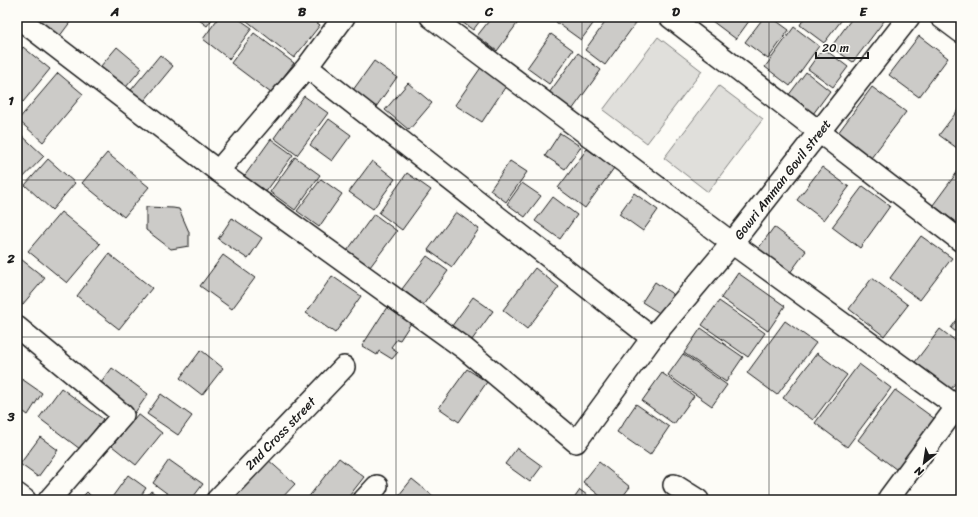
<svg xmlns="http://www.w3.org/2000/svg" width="978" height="517" viewBox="0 0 978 517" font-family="Sriracha,sans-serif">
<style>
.green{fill:#e0dfdb;stroke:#7e7e7c}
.building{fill:#cccbc8;stroke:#1c1c1c}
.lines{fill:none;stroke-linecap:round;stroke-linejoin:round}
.minor-casing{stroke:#1c1c1c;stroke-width:24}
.minor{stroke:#fdfcf7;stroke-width:21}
.grid{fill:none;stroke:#1c1c1c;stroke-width:1;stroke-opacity:0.55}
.labels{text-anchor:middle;stroke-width:3.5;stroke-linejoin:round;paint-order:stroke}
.street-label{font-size:13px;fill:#1c1c1c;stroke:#fdfcf7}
.neatline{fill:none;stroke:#1c1c1c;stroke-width:1.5}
.grid-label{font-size:13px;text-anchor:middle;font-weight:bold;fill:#1c1c1c}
</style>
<rect width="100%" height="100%" fill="#fdfcf7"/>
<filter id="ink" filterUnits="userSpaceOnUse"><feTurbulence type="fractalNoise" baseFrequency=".025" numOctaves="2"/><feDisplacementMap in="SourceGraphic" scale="8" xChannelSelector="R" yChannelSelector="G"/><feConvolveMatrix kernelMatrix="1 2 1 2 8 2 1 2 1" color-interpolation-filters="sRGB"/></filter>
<g filter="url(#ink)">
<path class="green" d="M658,37l44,34 -55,72 -44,-33z
M719,86l44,33 -55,73 -44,-34z"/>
<path class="building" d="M25,17h49l-18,24z
M195,17h19l-7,9z
M219,17h17l16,11 -23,31 -26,-20z
M242,17h67l11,8 -26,33z
M455,17h28l-10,13z
M492,17h30l-25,34 -20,-15z
M560,17h38l-17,23 -25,-18z
M609,17h25l4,3 -33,45 -20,-15z
M714,17h38l-16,22 -24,-18z
M764,17h7l18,13 -21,29 -23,-17z
M805,17h39l-20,26 -24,-18z
M853,17h34l-34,45 -22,-15z
M794,27l25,19 -29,40 -25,-19z
M254,33l40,30 -23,30 -40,-30z
M551,34l22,16 -24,34 -22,-16z
M919,36l29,22 -29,39 -30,-22z
M23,47l27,22 -27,33 -6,-5v-42z
M117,47l25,21 -21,25 -26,-20z
M823,48l25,19 -15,20 -25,-18z
M578,53l23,17 -29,40 -23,-17z
M160,55l13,11 -33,40 -13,-11z
M374,61l23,16 -21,30 -23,-17z
M482,66l26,17 -26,39 -27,-17z
M806,72l24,19 -17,23 -25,-18z
M58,73l25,21 -40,48 -25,-22z
M408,83l24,20 -23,27 -24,-20z
M872,87l34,25 -38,50 -33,-25z
M304,96l24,17 -31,42 -23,-17z
M961,106v45l-22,-16z
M329,119l22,16 -19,26 -22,-16z
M17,131l27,25 -27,28z
M560,133l21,14 -16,22 -20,-13z
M271,139l22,16 -28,38 -22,-15z
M587,149l27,19 -29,40 -27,-20z
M107,153l42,34 -25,30 -42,-34z
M295,157l25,18 -25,35 -25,-18z
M48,159l27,24 -23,27 -27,-25z
M372,161l23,18 -22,30 -24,-17z
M510,161l17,11 -21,30 -16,-12z
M822,167l27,20 -25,33 -27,-20z
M961,167v51l-4,5 -24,-18z
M407,173l24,17 -29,40 -23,-17z
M321,179l21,15 -23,33 -22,-16z
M522,183l19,13 -16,21 -18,-13z
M863,186l27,20 -30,42 -28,-21z
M634,193l24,17 -15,21 -24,-17z
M553,197l24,18 -17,24 -25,-18z
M146,207l27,1 6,1 10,23v14l-18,3 -25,-19z
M61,212l39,32 -33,39 -39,-32z
M456,212l23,17 -27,38 -24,-17z
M374,214l23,17 -27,36 -23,-16z
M232,218l30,20 -14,21 -30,-20z
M774,227l32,24 -19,26 -32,-24z
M921,236l31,22 -32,42 -30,-22z
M109,254l43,34 -33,41 -42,-33z
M223,255l32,23 -23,31 -32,-23z
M17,256l28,22 -28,33z
M427,256l21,15 -25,34 -21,-16z
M535,268l24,19 -32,42 -24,-19z
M738,273l47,33 -17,25 -47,-33z
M332,276l29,20 -26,37 -29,-20z
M872,278l36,27 -24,31 -35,-27z
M655,282l19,13 -13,19 -19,-12z
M473,297l20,14 -24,33 -20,-14z
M719,301l46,32 -17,24 -46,-32z
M387,307l24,16 -11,17 -3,-1 -6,8 7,5 -6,7 -13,-8 -2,4 -15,-9z
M961,314v22l-10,-8z
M785,321l31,22 -39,52 -30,-22z
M701,328l42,29 -17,25 -42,-29z
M940,329l21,16v31l-10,13 -36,-27z
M201,350l22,18 -21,27 -22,-17z
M817,353l30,22 -34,45 -30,-22z
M683,354l44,31 -15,21 -44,-31z
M859,364l32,24 -44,59 -32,-24z
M112,368l36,26 -14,20 -36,-27z
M467,369l20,13 -28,40 -20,-14z
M662,373l32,23 -20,28 -32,-23z
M19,377l23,16 -14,22 -11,-8v-28z
M61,388l42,31 -23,30 -41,-31z
M895,390l40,29 -38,51 -39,-30z
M161,394l31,22 -14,19 -31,-21z
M636,404l33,23 -19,28 -33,-23z
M138,414l24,19 -26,32 -24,-19z
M40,437l18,13 -20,27 -18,-13z
M517,448l25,18 -12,16 -25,-18z
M266,458l29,26 -15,16h-53z
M339,458l25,19 -18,23h-37l-2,-1z
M169,460l34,24 -12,16h-15l-23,-17z
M599,462l31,25 -10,13h-15l-22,-18z
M128,475l18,13 -8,12h-28z
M412,479l26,21h-43z
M580,490l14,10h-21z
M151,491l13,9h-20z
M87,492l8,8h-16z"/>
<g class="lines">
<defs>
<path id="minor" d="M17,17l201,154 247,178 111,93 76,-104 80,-95 177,-226
M431,17l301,226 224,163
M670,17l291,224
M941,17l20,15
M307,67l345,271
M218,171l89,-104 37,-50
M17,327l106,88 -74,85
M674,485l24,15
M17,494l8,6
M889,498l72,-97
M217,500l127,-133
M364,500l13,-14"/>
</defs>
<use href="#minor" class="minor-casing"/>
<use href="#minor" class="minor"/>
</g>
</g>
<path class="grid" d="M209,17v483M396,17v483M582,17v483M769,17v483M17,180h944M17,337h944"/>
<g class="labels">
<g class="street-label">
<text transform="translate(782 179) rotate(-52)" y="5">Gowri Amman Govil street</text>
<text transform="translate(280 433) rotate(-46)" y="5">2nd Cross street</text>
</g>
</g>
<rect width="978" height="517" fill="none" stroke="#fdfcf7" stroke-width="44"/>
<g transform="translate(924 463) rotate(210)" stroke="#fdfcf7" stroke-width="3" paint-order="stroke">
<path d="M0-3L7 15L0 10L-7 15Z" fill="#1c1c1c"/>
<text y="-6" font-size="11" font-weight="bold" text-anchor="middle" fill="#1c1c1c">N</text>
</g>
<path d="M816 52v6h52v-6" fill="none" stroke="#1c1c1c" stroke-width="2"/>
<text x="822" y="52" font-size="12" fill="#1c1c1c" stroke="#fdfcf7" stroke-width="3" paint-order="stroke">20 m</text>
<rect x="22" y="22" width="934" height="473" class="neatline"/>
<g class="grid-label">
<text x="115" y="16">A</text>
<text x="302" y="16">B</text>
<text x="489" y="16">C</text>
<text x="676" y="16">D</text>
<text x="863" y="16">E</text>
<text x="11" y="105">1</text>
<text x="11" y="263">2</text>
<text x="11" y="421">3</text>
</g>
</svg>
